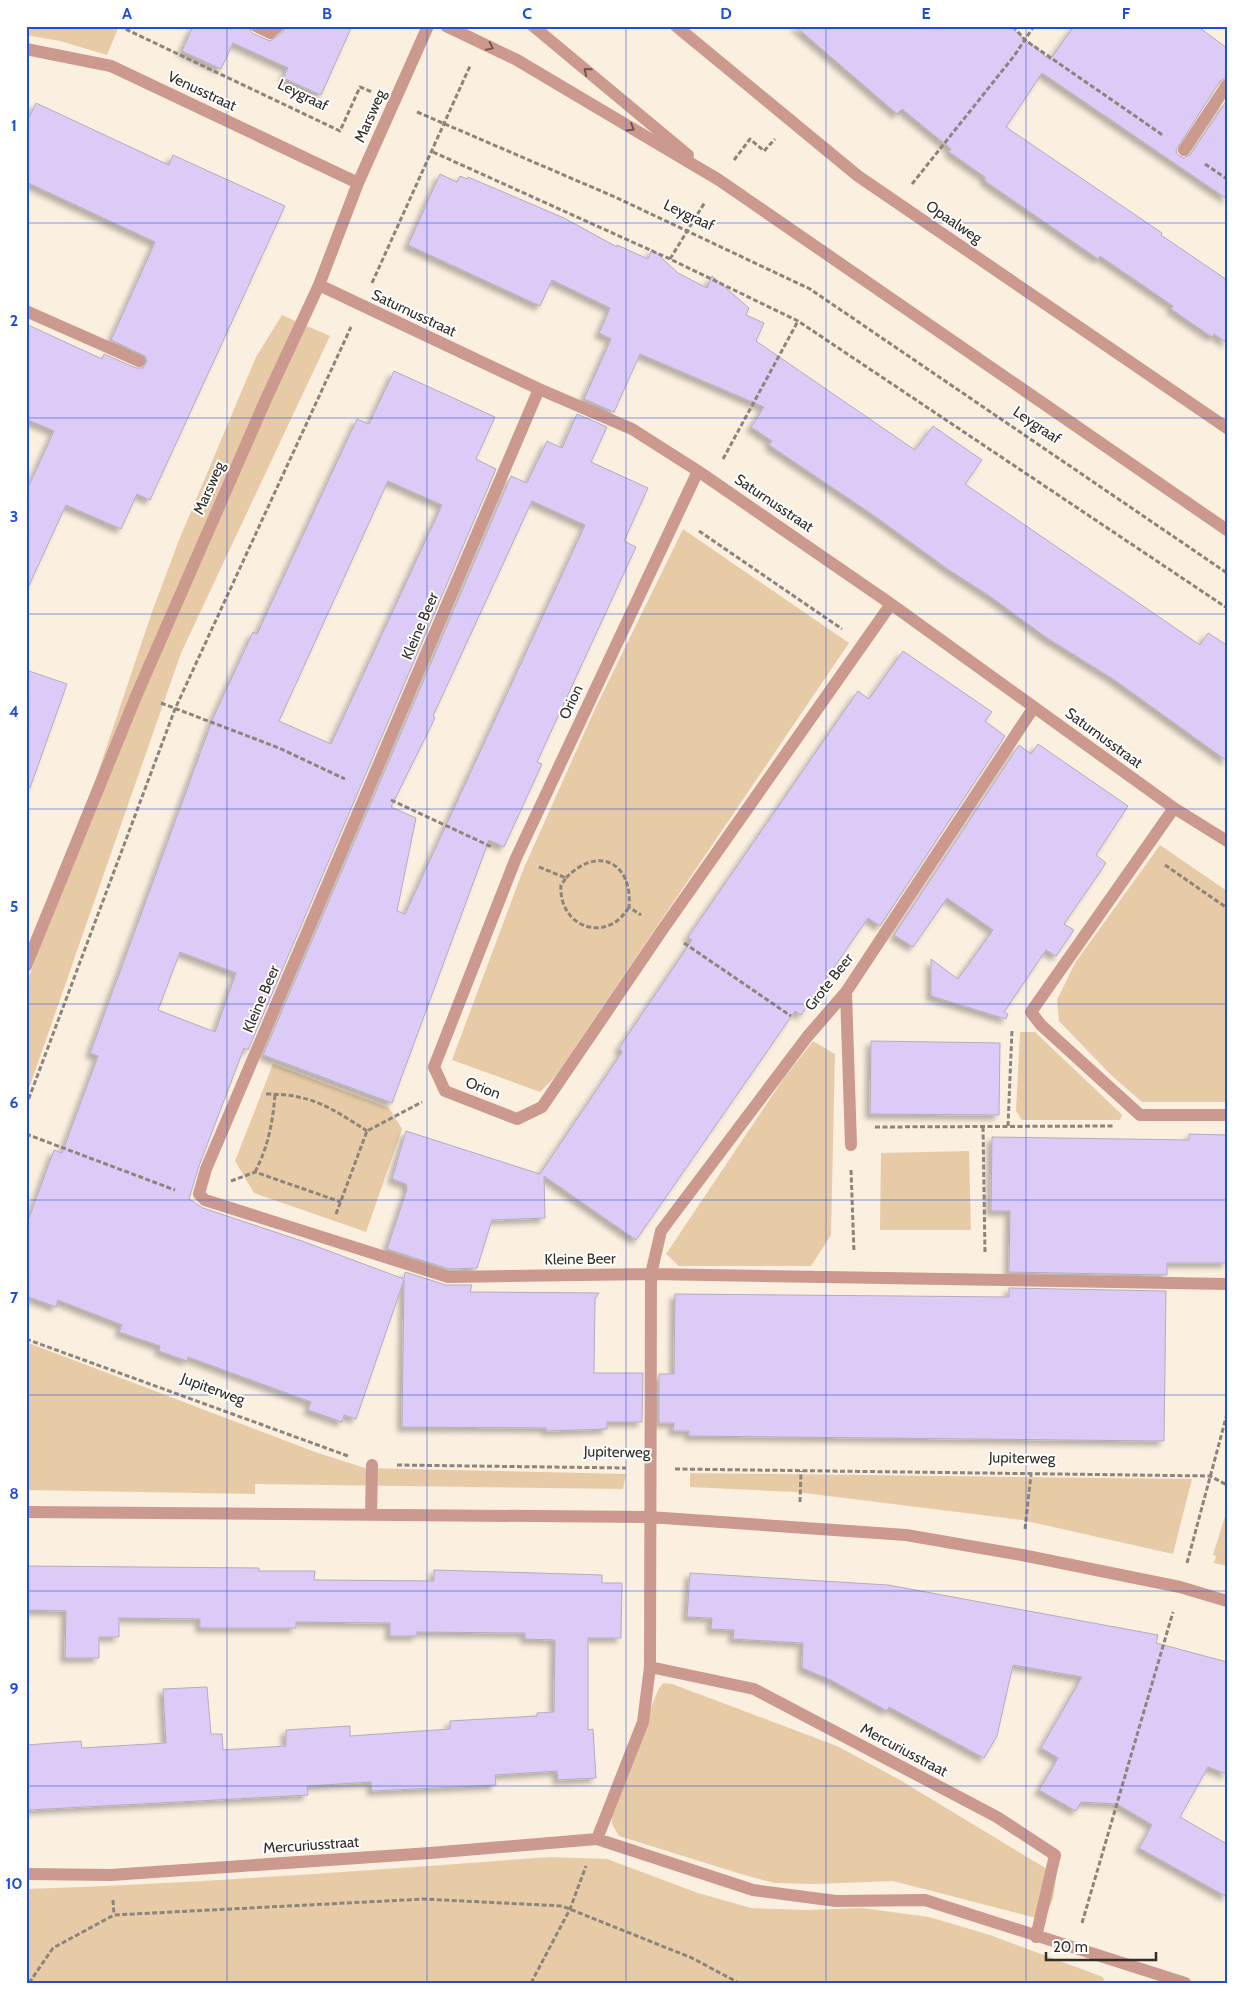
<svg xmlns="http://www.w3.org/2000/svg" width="1253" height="2009" viewBox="0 0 1253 2009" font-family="Cabin,sans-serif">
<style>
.green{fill:#e6cba6}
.building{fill:#ddcbf7;stroke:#b3adbd;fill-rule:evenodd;filter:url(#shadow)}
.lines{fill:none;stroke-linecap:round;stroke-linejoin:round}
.path{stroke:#8d857b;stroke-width:3;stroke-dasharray:5 2.5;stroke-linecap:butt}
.minor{stroke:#cb998d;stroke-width:12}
.oneway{stroke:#6f5950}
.grid{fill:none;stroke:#1d4ed8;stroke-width:1;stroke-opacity:0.55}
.labels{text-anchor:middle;stroke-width:4;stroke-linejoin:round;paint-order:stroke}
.street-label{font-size:15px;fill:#322e28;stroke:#fefefe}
.neatline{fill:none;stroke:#1d4ed8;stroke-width:2}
.grid-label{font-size:16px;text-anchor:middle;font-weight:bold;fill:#1d4ed8}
</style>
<defs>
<filter id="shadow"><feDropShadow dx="-4.5" dy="4.5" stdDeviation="2.5" flood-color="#0004"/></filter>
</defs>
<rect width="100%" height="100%" fill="#fbefe0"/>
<path class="green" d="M26,26h93l-12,29 -47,-14 -34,-6z
M282,315l48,21 -149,317 -155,444v-111l126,-374 27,-72 77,-183z
M683,529l166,114 -294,434 -15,15 -88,-32 71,-190 72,-161z
M1160,845l67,46v211h-85l-31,-27 -52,-54 -2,-21 18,-37z
M1020,1032h15l81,77 6,6 -2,5h-98l-6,-9z
M813,1041l22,13 -4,181 -20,31h-132l-13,-12 118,-176z
M273,1064l116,44 13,21 -36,103 -112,-39 -19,-32z
M969,1151l2,79h-91l1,-77z
M26,1342l289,110 50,16 261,6 -3,15 -368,-5v10l-229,-4z
M690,1473l502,6 -19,75 -151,-34 -226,-28 -106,-5z
M1227,1510v56l-13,-3 2,-7 -3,-1z
M663,1683l9,1 165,62 63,34 147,89 9,9 -3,21 -9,21 -151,-39 -77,3 -41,-1 -31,-8 -125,-39 -7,-12 -1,-17 47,-117z
M550,1857l57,2 91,34 53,15 55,2 56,-2 67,9 61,18 113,42 2,6h-1079v-94c175,-6 349,-19 524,-32z"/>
<path class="building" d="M193,26h55l4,7 18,8 13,-9 3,-6h66l-31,69 -38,-17 5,-10 -55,-25 -12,26 -39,-18z
M795,26h214l41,34 24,-34h123l30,22v29l-7,4 -44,69 1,4 6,4 7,-3 37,-55v99l-185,-126 -36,54 156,106 -1,2 66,45v63l-13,-9 -2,3 -22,-15 -19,-13 2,-3 -73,-50 -2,3 -113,-78v-4l-36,-25 2,-3 -49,-40 -5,5z
M36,103l133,62 4,-10 112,51 -135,294 -13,-6 -16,35 -55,-24 -40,87v-100l28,-61 -28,-12v-95l76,35 2,-5 32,14h7l4,-7 -2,-5 -34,-16 44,-98 -129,-60v-58z
M440,174l17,8 3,-6 7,3 1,-2 96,41 53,29v-2l31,14 4,-10 26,24 29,15 5,-12 37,32 -3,7 18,8 -8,18 159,109 18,-24 49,34 -17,24 235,161 8,-12 19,12v116l-114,-82 -66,-41 -56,-41 -42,-27 -73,-53 -107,-72 3,-4 -21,-14 13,-20 -124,-53 -26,58 -30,-13 27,-60 -12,-6 11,-25 -58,-28 -12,26 -132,-61z
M394,371l101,46 -19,42 20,10 -248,581 -4,-2 -45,118 -10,33 14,9 99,33 102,38 1,-7 41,13h26l-2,7 129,1 -4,6 -1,74h49l-1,49h-35v7l-61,2v-3l-144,-1 2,-147 -48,139 -12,-4 -2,7 -34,-12 3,-8 -123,-45 -1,4 -28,-10 1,-5 -41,-14 3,-7 -64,-25 -2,7 -30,-11v-70l28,-76 8,3 36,-97 -8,-3 123,-335 40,-86 4,2 100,-215 12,5zM388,481l54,24 -111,239 -52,-23zM180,952l56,21 -21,59 -57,-22z
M577,414l30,13 -16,35 57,26 -24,53 12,6 -99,215 5,2 -38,83 -15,-7 -97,263 -129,-48 248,-579 16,7 20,-42 15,7zM532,501l53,24 -180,389 -8,-3 19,-93 -25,-11 44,-89 -2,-2z
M903,651l89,61 -7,9 20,15 -125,190 -12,-8 -67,97 -6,-4 -159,229 -92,-64 1,42 -53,2 -15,48 -28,1 -62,-20 20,-60 -1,-5 -14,-5 14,-48 134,43 82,-122 -3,-4 73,-108 -4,-3 170,-246 11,8z
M26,670l41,14 -37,104 -4,-1z
M1038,744l90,62 -32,49 10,8 -42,61 10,6 -18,26 -10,-6 -42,62 4,2 -2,5 -75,-23v-37l27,20 35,-49 -46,-32 -34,49 -19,-12 125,-190 12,9z
M871,1041l129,2 -1,72 -129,-1z
M1189,1134l38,1v128h-60v12l-158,-3 1,-61h-19l1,-74 197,3z
M1009,1288l157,3 -2,150 -475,-5v-5h-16l1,-8h-15v-49h15l1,-80 334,3z
M26,1566l233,2v3h56l-1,9 120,1v-11l168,5v8h20l-1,55h-33v92l5,-1 3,49 -38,2 -1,-9 -62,4 1,10 -124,6 -1,-9 -64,4 1,9 -280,15 -2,-65 55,-4 1,7 84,-5 -3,-54 44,-2 4,47h11l1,16 63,-4v-16l64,-4v10l100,-7v-8l87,-5v-3l17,-1 1,-72 -30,-1v-6l-108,-1v4h-27v-13l-94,-1v6h-96v-9l-81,-1v19h-20v21h-34l1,-47 -40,-1z
M690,1573l198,12 270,50 -2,8 71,19v112l-19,-7 -28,50 47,27v53l-88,-49 13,-23 -35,-21 -36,-2 -5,9 -37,-21 19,-32 -17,-10 41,-71 -69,-12 -16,71 -13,22 -95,-51 -2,4 -56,-31 -29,-12 1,-25 -70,-4 1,-9 -23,-1 1,-11 -25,-1z"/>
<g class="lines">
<path class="path" d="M119,26l221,105 20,-44 12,5
M1013,26l12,14 139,96
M417,112l198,85 195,92 417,284
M433,152l237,107 128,62 429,287
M734,160l16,-21 14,12 11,-12
M1205,164l22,15
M912,184l102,-128 20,-30
M670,259l35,-57
M372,283l98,-217
M723,459l75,-138
M699,531l143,98
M161,703l118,45 66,31
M391,800l101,47
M1165,865l62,43
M539,867l27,11 -5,7c-3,42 46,60 68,22
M566,878c31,-33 67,-16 63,29l12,8
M684,943l107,73
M266,1094c45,0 64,13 101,37
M26,1106l149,-397 176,-382
M1008,1126l4,-96
M875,1127l239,-1
M983,1127l2,127
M26,1134l149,56
M851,1170l3,82
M255,1172c13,-25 18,-50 20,-78
M231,1181l24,-9 86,30
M336,1214l31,-83 55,-29
M26,1339l322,117
M397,1465l229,3
M675,1469l535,7 17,9
M800,1502l1,-31
M1025,1529l6,-55
M1187,1563l40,-149
M113,1900l1,15
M1082,1923l91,-311
M29,1983l24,-35 61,-33 310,-16 138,7 130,52 47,25
M531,1983l39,-74 16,-43"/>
<path class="minor" d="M256,26l14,7 8,-7
M446,26l71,34 202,120 508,350
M533,26l155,129
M676,26l182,150 369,252
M26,49l85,17 247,117
M1184,150l43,-65
M319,285l220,104 93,40 66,42 193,133 283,204 53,33
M26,311l113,50
M539,389l-333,780 -7,25 6,6 243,77 203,-3 576,10
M698,471l-182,387 -82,209 11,24 72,28 25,-12 121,-178 228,-325
M1174,808l-143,204 10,13 99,90h87
M26,966l111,-272 129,-295 53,-114 39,-102 70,-157
M846,992l5,153
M26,1512l623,5 257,18 116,20 158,32 47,14
M371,1515l1,-50
M650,1667l104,22 243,128 58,38 -19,82
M597,1839l46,-117 7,-55 1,-393 10,-43 146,-194 39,-45 188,-285
M26,1874l85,1 319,-22 167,-14 156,51 83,11 89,-1 260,83"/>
</g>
<defs><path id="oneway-chevron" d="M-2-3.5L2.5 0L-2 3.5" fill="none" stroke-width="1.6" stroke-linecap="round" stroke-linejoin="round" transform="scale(1.25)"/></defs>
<g class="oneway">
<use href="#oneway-chevron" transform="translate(490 47) rotate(26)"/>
<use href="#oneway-chevron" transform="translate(587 71) rotate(-140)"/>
<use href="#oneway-chevron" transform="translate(631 128) rotate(31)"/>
</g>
<path class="grid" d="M227,26v1957M427,26v1957M626,26v1957M826,26v1957M1026,26v1957M26,223h1201M26,418h1201M26,614h1201M26,809h1201M26,1004h1201M26,1200h1201M26,1395h1201M26,1591h1201M26,1786h1201"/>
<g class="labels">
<g class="street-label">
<text transform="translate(202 91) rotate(25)" y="5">Venusstraat</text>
<text transform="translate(303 95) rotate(26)" y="5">Leygraaf</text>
<text transform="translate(370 116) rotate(-66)" y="5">Marsweg</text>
<text transform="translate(689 215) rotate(25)" y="5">Leygraaf</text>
<text transform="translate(954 222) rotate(34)" y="5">Opaalweg</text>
<text transform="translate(414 313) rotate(25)" y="5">Saturnusstraat</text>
<text transform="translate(1037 425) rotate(34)" y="5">Leygraaf</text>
<text transform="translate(209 488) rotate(-66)" y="5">Marsweg</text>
<text transform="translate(774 503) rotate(34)" y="5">Saturnusstraat</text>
<text transform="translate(420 626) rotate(-67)" y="5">Kleine Beer</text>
<text transform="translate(571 702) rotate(-65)" y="5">Orion</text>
<text transform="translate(1104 738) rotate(36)" y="5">Saturnusstraat</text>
<text transform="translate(829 982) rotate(-52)" y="5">Grote Beer</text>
<text transform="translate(261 999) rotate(-67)" y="5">Kleine Beer</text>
<text transform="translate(483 1088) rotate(21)" y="5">Orion</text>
<text transform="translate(580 1259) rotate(-1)" y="5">Kleine Beer</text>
<text transform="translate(213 1389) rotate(20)" y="5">Jupiterweg</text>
<text transform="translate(617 1452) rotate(1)" y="5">Jupiterweg</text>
<text transform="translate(1022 1458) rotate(1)" y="5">Jupiterweg</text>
<text transform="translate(904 1750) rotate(28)" y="5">Mercuriusstraat</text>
<text transform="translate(311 1845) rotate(-4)" y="5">Mercuriusstraat</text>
</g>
</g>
<rect width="1253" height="2009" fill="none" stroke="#fefefe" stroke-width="55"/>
<path d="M1046 1952v8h110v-8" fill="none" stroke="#322e28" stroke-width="2.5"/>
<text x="1053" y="1952" font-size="15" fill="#322e28" stroke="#fefefe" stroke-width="4" paint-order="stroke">20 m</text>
<rect x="28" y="28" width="1198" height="1954" class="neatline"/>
<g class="grid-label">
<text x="127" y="19">A</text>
<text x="327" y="19">B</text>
<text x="527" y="19">C</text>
<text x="726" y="19">D</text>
<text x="926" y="19">E</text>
<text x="1126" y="19">F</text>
<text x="14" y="131">1</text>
<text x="14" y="326">2</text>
<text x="14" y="522">3</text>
<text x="14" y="717">4</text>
<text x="14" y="912">5</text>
<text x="14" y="1108">6</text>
<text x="14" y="1303">7</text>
<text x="14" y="1499">8</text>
<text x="14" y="1694">9</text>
<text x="14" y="1889">10</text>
</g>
</svg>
